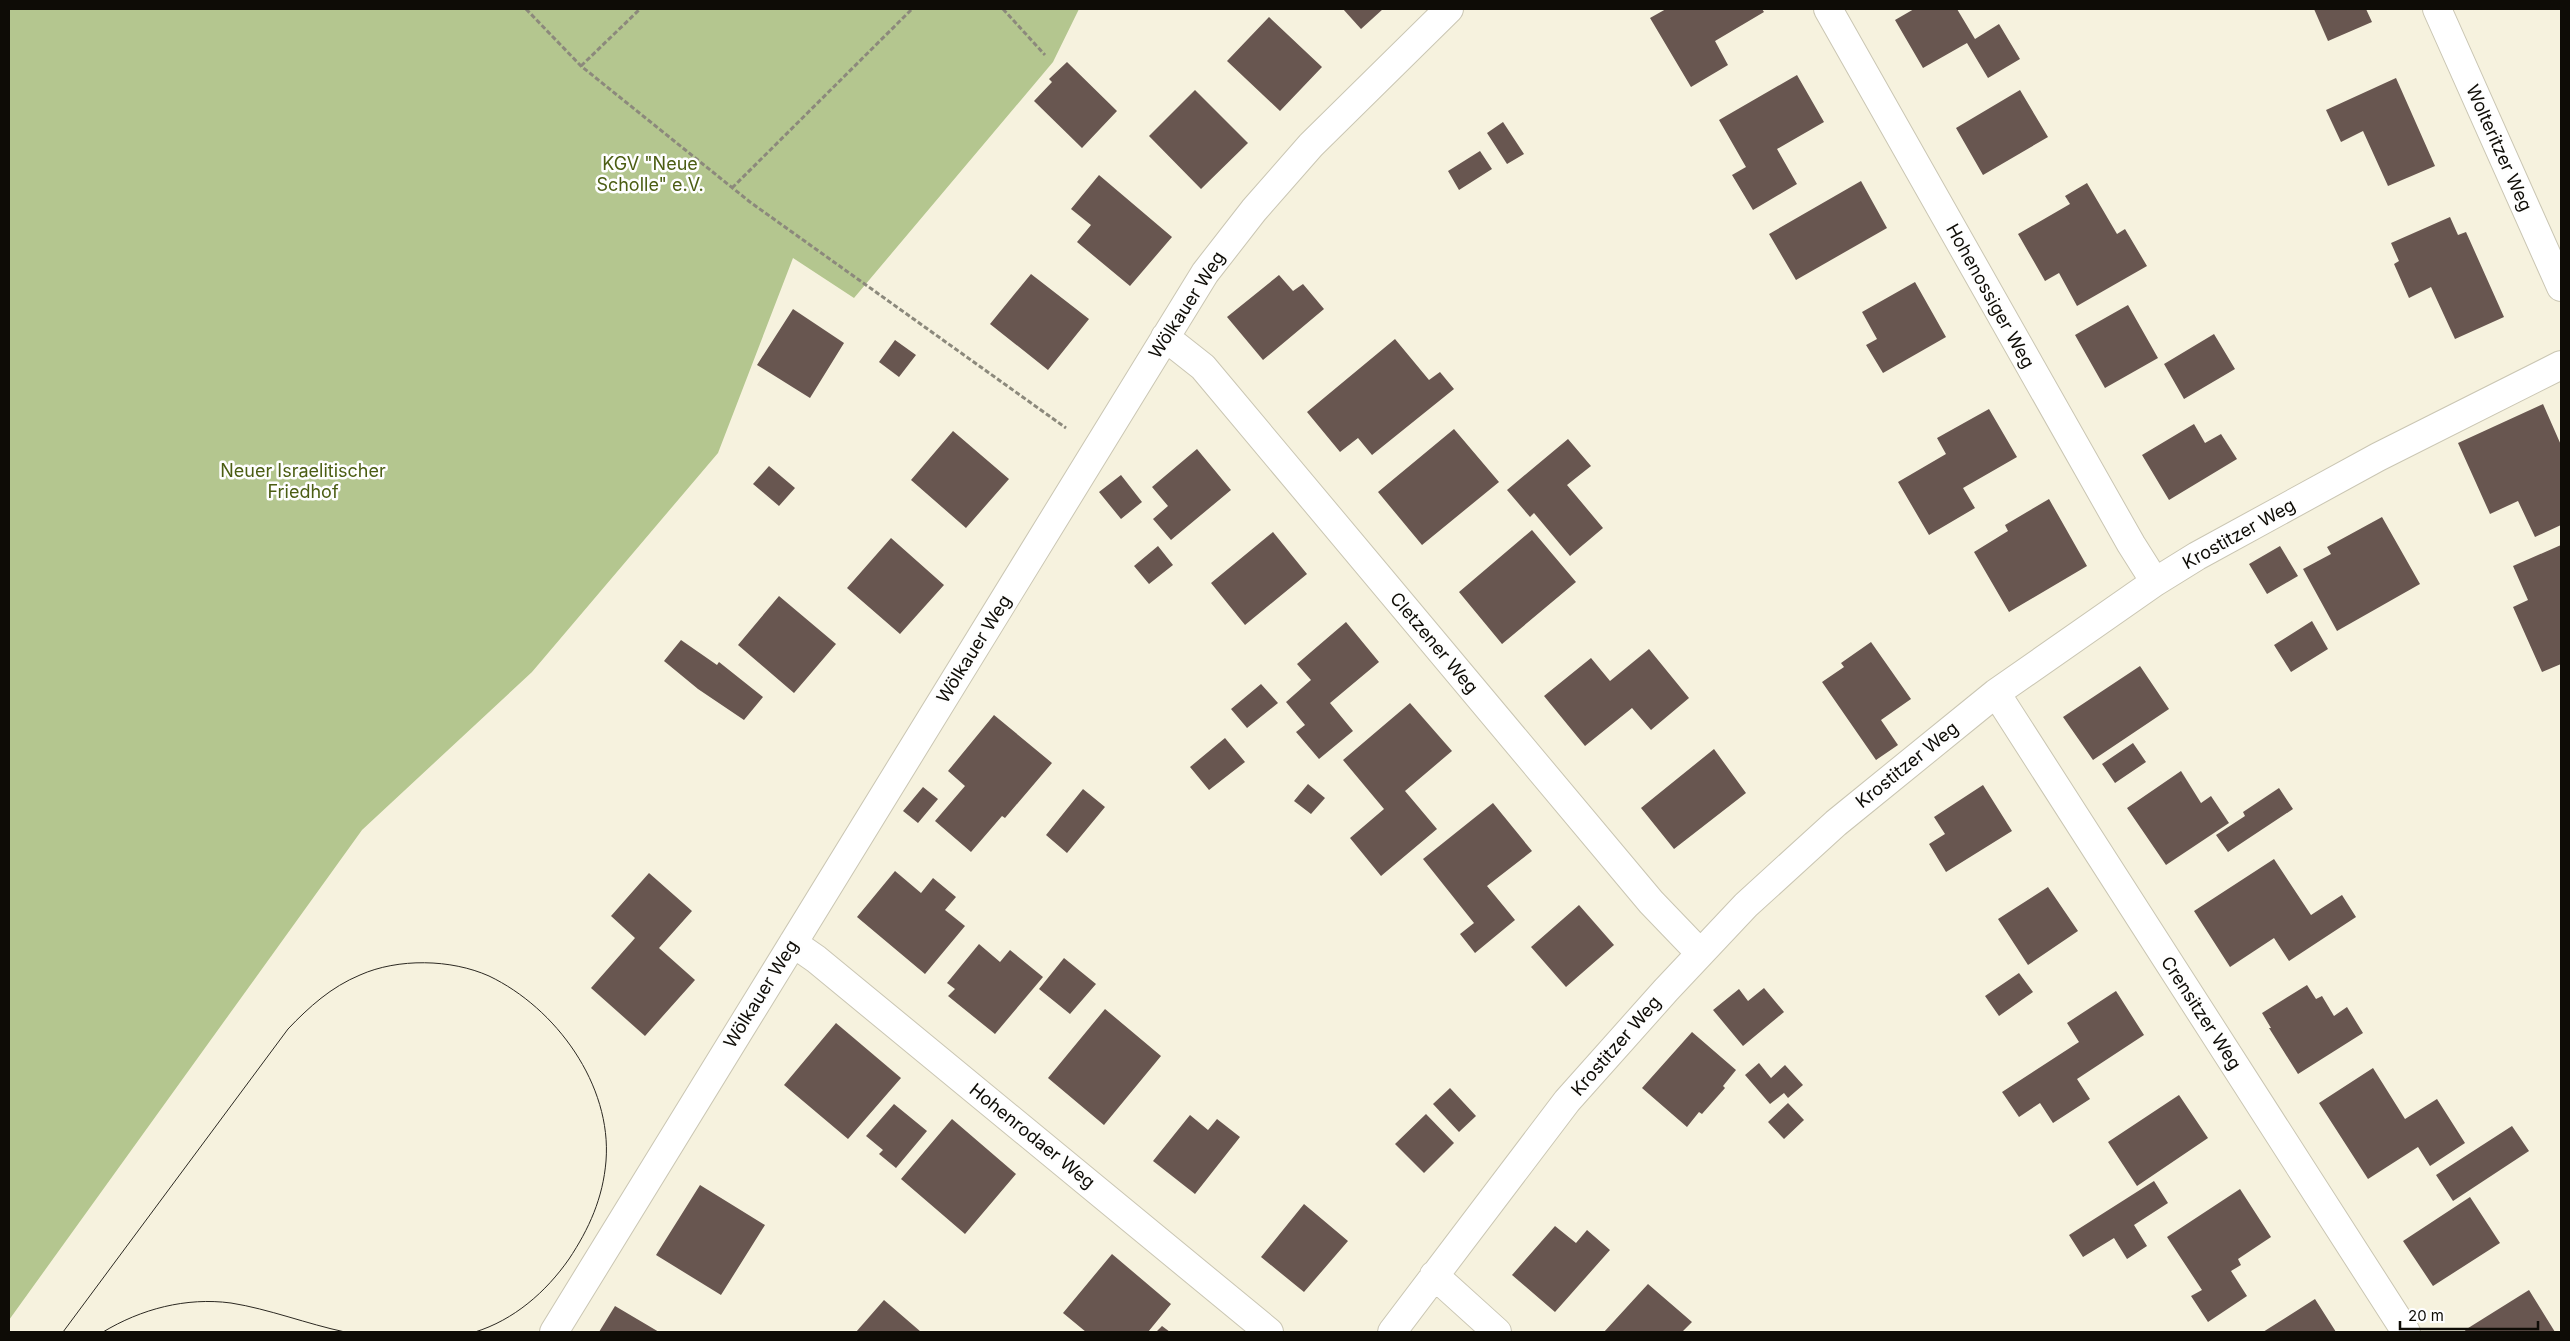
<svg xmlns="http://www.w3.org/2000/svg" width="2570" height="1341" viewBox="0 0 2570 1341" font-family="Inter,sans-serif">
<style>
.green{fill:#b4c68f}
.building{fill:#685650}
.lines{fill:none;stroke-linecap:round;stroke-linejoin:round}
.minor-casing{stroke:#cac6b3;stroke-width:30}
.path{stroke:#8c897c;stroke-width:3;stroke-dasharray:5 2.5;stroke-linecap:butt}
.minor{stroke:#fff;stroke-width:28}
.tram{stroke:#2c2922;stroke-width:1}
.labels{text-anchor:middle;stroke-width:5;stroke-linejoin:round;paint-order:stroke}
.street-label{font-size:18px;fill:#0e0c06;stroke:#fefefe}
.park-label{font-size:18px;fill:#4b5d13;stroke:#fefefe}
</style>
<rect width="100%" height="100%" fill="#f6f2de"/>
<path class="green" d="M9,9h1070l-26,53 -199,236 -61,-40 -75,195 -186,219 -170,158 -353,490z"/>
<path class="building" d="M1343,9h40l-22,20z
M1666,9h96l2,3 -49,29 13,24 -37,22 -41,-69z
M1914,9h43l18,30 24,-15 21,35 -32,19 -21,-35 -44,25 -28,-48z
M2314,9h52l6,13 -44,19z
M1269,17l53,50 -42,44 -53,-50z
M1067,62l50,49 -35,37 -48,-47 18,-19 -3,-3z
M1797,75l27,47 -47,27 20,35 -44,26 -21,-35 14,-8 -27,-47z
M2396,78l39,88 -47,20 -25,-55 -22,11 -15,-32z
M1195,90l53,53 -47,46 -52,-53z
M2020,90l28,47 -65,38 -27,-47z
M1503,122l21,32 -17,10 -20,-31z
M1480,151l12,18 -33,21 -11,-19z
M1099,175l73,62 -42,49 -53,-44 14,-17 -20,-16z
M1861,181l26,47 -91,52 -27,-46z
M2087,183l30,51 8,-5 22,37 -70,40 -18,-33 -14,8 -27,-47 52,-30 -5,-8z
M2450,217l8,18 8,-3 38,85 -49,22 -24,-52 -22,11 -15,-34 5,-3 -8,-18z
M1031,274l58,45 -41,51 -58,-46z
M1279,275l14,16 10,-7 21,25 -61,51 -36,-43z
M1915,282l31,55 -63,36 -17,-28 11,-6 -15,-27z
M2128,305l30,53 -53,30 -30,-53z
M793,309l51,34 -34,55 -53,-33z
M2214,334l21,35 -51,30 -20,-35z
M1395,339l34,41 11,-8 14,17 -82,66 -14,-17 -18,14 -33,-40z
M895,340l21,15 -17,22 -20,-15z
M2543,404l18,41v80l-26,12 -17,-36 -28,13 -32,-71z
M1989,409l28,48 -54,31 12,20 -46,27 -31,-53 48,-28 -9,-16z
M2194,424l11,19 16,-9 16,25 -68,41 -27,-45z
M1454,429l45,53 -77,63 -44,-53z
M953,431l56,48 -43,49 -55,-48z
M1568,439l23,27 -24,19 36,43 -33,28 -36,-43 -4,4 -23,-27z
M1197,449l34,41 -60,50 -18,-21 15,-13 -16,-19z
M769,466l26,22 -16,18 -26,-22z
M1121,475l21,27 -21,17 -22,-27z
M2049,499l38,67 -78,46 -35,-60 34,-21 -3,-6z
M2382,517l38,67 -83,47 -34,-62 28,-15 -4,-7z
M1532,530l44,52 -74,62 -43,-52z
M1273,532l34,42 -62,51 -34,-42z
M891,538l53,47 -44,49 -53,-46z
M2561,545v119l-19,8 -29,-65 15,-7 -15,-34z
M1158,546l15,19 -24,19 -15,-18z
M2280,546l18,30 -31,18 -18,-30z
M779,596l57,48 -42,49 -56,-48z
M2312,621l16,28 -37,23 -17,-27z
M1346,622l33,40 -49,41 23,28 -34,28 -23,-27 9,-7 -19,-23 25,-22 -14,-16z
M681,640l36,25 2,-3 44,35 -19,23 -46,-31 -34,-28z
M1871,642l40,57 -30,21 17,25 -22,15 -54,-78 22,-15 -3,-4z
M1649,649l40,49 -38,32 -19,-22 -47,38 -41,-50 47,-38 19,23z
M2140,666l29,43 -76,51 -30,-43z
M1261,684l17,19 -31,25 -16,-19z
M1410,703l42,48 -47,40 32,38 -56,47 -31,-38 34,-29 -41,-49z
M994,715l58,48 -47,55 -3,-2 -31,36 -36,-31 30,-35 -17,-15z
M1225,738l20,24 -36,28 -19,-23z
M2133,743l13,19 -31,21 -13,-19z
M1714,749l32,44 -72,56 -33,-41z
M2181,771l20,32 10,-7 18,27 -63,42 -39,-57z
M1308,784l17,14 -14,16 -17,-13z
M1983,785l29,46 -66,41 -17,-28 16,-10 -11,-17z
M923,787l15,12 -20,24 -15,-12z
M2279,788l14,21 -65,43 -12,-17 29,-19 -2,-4z
M1083,789l22,18 -38,46 -21,-18z
M1493,803l39,48 -45,35 28,34 -40,33 -15,-19 14,-11 -51,-64z
M2274,859l37,56 31,-20 14,22 -67,44 -15,-23 -44,29 -36,-56z
M895,871l26,22 12,-15 23,19 -11,13 20,16 -40,48 -68,-57z
M649,873l43,38 -33,37 36,32 -50,56 -54,-48 44,-50 -24,-22z
M2048,887l30,44 -50,34 -30,-46z
M1579,905l35,40 -48,42 -35,-40z
M979,944l21,18 10,-12 33,27 -48,57 -47,-38 7,-7 -8,-6z
M1064,958l32,26 -26,30 -31,-25z
M2019,973l14,19 -34,24 -14,-20z
M2307,985l9,14 6,-3 12,20 13,-9 16,26 -65,41 -29,-46h2l-9,-15z
M1764,988l20,24 -41,34 -30,-36 26,-21 9,12z
M2116,991l28,44 -67,44 13,20 -37,24 -13,-20 -21,14 -17,-25 77,-50 -12,-19z
M1105,1009l56,47 -57,69 -56,-47z
M836,1023l65,55 -53,61 -64,-54z
M1692,1032l44,38 -13,16 2,2 -23,26 -3,-2 -12,15 -45,-39z
M1759,1063l12,15 14,-13 18,20 -15,13 -4,-5 -14,11 -25,-29z
M2373,1068l32,51 32,-20 28,44 -35,23 -12,-19 -50,32 -49,-76z
M1450,1088l26,28 -17,16 -26,-28z
M2179,1095l29,43 -71,48 -29,-44z
M1788,1103l16,17 -20,19 -16,-17z
M894,1104l33,27 -31,37 -17,-14 4,-4 -17,-14z
M1426,1114l28,29 -30,30 -29,-29z
M1190,1115l18,15 9,-11 23,18 -45,57 -42,-33z
M952,1119l64,55 -51,60 -64,-55z
M2512,1126l17,25 -76,50 -17,-26z
M2154,1181l14,22 -34,22 13,21 -20,13 -13,-21 -31,19 -14,-22z
M700,1185l65,40 -44,70 -65,-40z
M2240,1189l31,48 -33,22 3,6 -10,6 16,25 -39,26 -17,-26 11,-6 -35,-53z
M2470,1197l30,46 -67,43 -30,-45z
M1304,1204l44,37 -44,51 -43,-35z
M1555,1226l21,17 11,-13 23,20 -55,62 -43,-37z
M1112,1254l59,50 -23,28h-62l-23,-19z
M1648,1284l44,38 -10,10h-78z
M2529,1290l26,42h-89l-1,-2z
M2315,1299l21,33h-73z
M884,1300l37,32h-65z
M615,1306l44,26h-60z
M1162,1326l8,6h-14z"/>
<g class="lines">
<defs>
<path id="minor" d="M1828,9l303,535 24,38
M2437,9l124,278
M1165,337l38,30 448,535 49,51
M1996,693l410,639
M793,943l23,16 453,373
M1434,1275l63,57
M554,1332l651,-1059 49,-63 57,-65 138,-136
M1392,1332l175,-231 99,-111 80,-85 90,-82 160,-130 159,-111 42,-26 181,-99 183,-92"/>
</defs>
<use href="#minor" class="minor-casing"/>
<path class="path" d="M526,9l55,57 169,136 316,226
M1003,9l42,46
M581,66l59,-57
M732,188l180,-179"/>
<use href="#minor" class="minor"/>
<path class="tram" d="M63,1332l225,-303c21,-22 43,-42 72,-54 38,-17 91,-16 129,1 67,32 123,109 117,185 -3,37 -17,68 -37,98 -23,33 -55,61 -94,73
M103,1332c38,-23 83,-35 128,-29 38,6 76,21 114,29"/>
</g>
<g class="labels">
<g class="street-label">
<text transform="translate(2499 148) rotate(66)" y="6">Wolteritzer Weg</text>
<text transform="translate(1990 296) rotate(61)" y="6">Hohenossiger Weg</text>
<text transform="translate(1187 305) rotate(-57)" y="6">Wölkauer Weg</text>
<text transform="translate(2239 534) rotate(-29)" y="6">Krostitzer Weg</text>
<text transform="translate(1434 643) rotate(50)" y="6">Cletzener Weg</text>
<text transform="translate(974 649) rotate(-58)" y="6">Wölkauer Weg</text>
<text transform="translate(1907 765) rotate(-39)" y="6">Krostitzer Weg</text>
<text transform="translate(761 994) rotate(-58)" y="6">Wölkauer Weg</text>
<text transform="translate(2201 1013) rotate(57)" y="6">Crensitzer Weg</text>
<text transform="translate(1616 1046) rotate(-49)" y="6">Krostitzer Weg</text>
<text transform="translate(1032 1136) rotate(39)" y="6">Hohenrodaer Weg</text>
</g>
<g class="park-label">
<text x="650" y="170">KGV "Neue<tspan x="650" dy="21">Scholle" e.V.</tspan></text>
<text x="303" y="477">Neuer Israelitischer<tspan x="303" dy="21">Friedhof</tspan></text>
</g>
</g>
<rect width="2570" height="1341" fill="none" stroke="#0e0c06" stroke-width="20"/>
<path d="M2400 1321v8h138v-8" fill="none" stroke="#0e0c06" stroke-width="2.5"/>
<text x="2408" y="1321" font-size="15" fill="#0e0c06" stroke="#fefefe" stroke-width="4" paint-order="stroke">20 m</text>
</svg>
